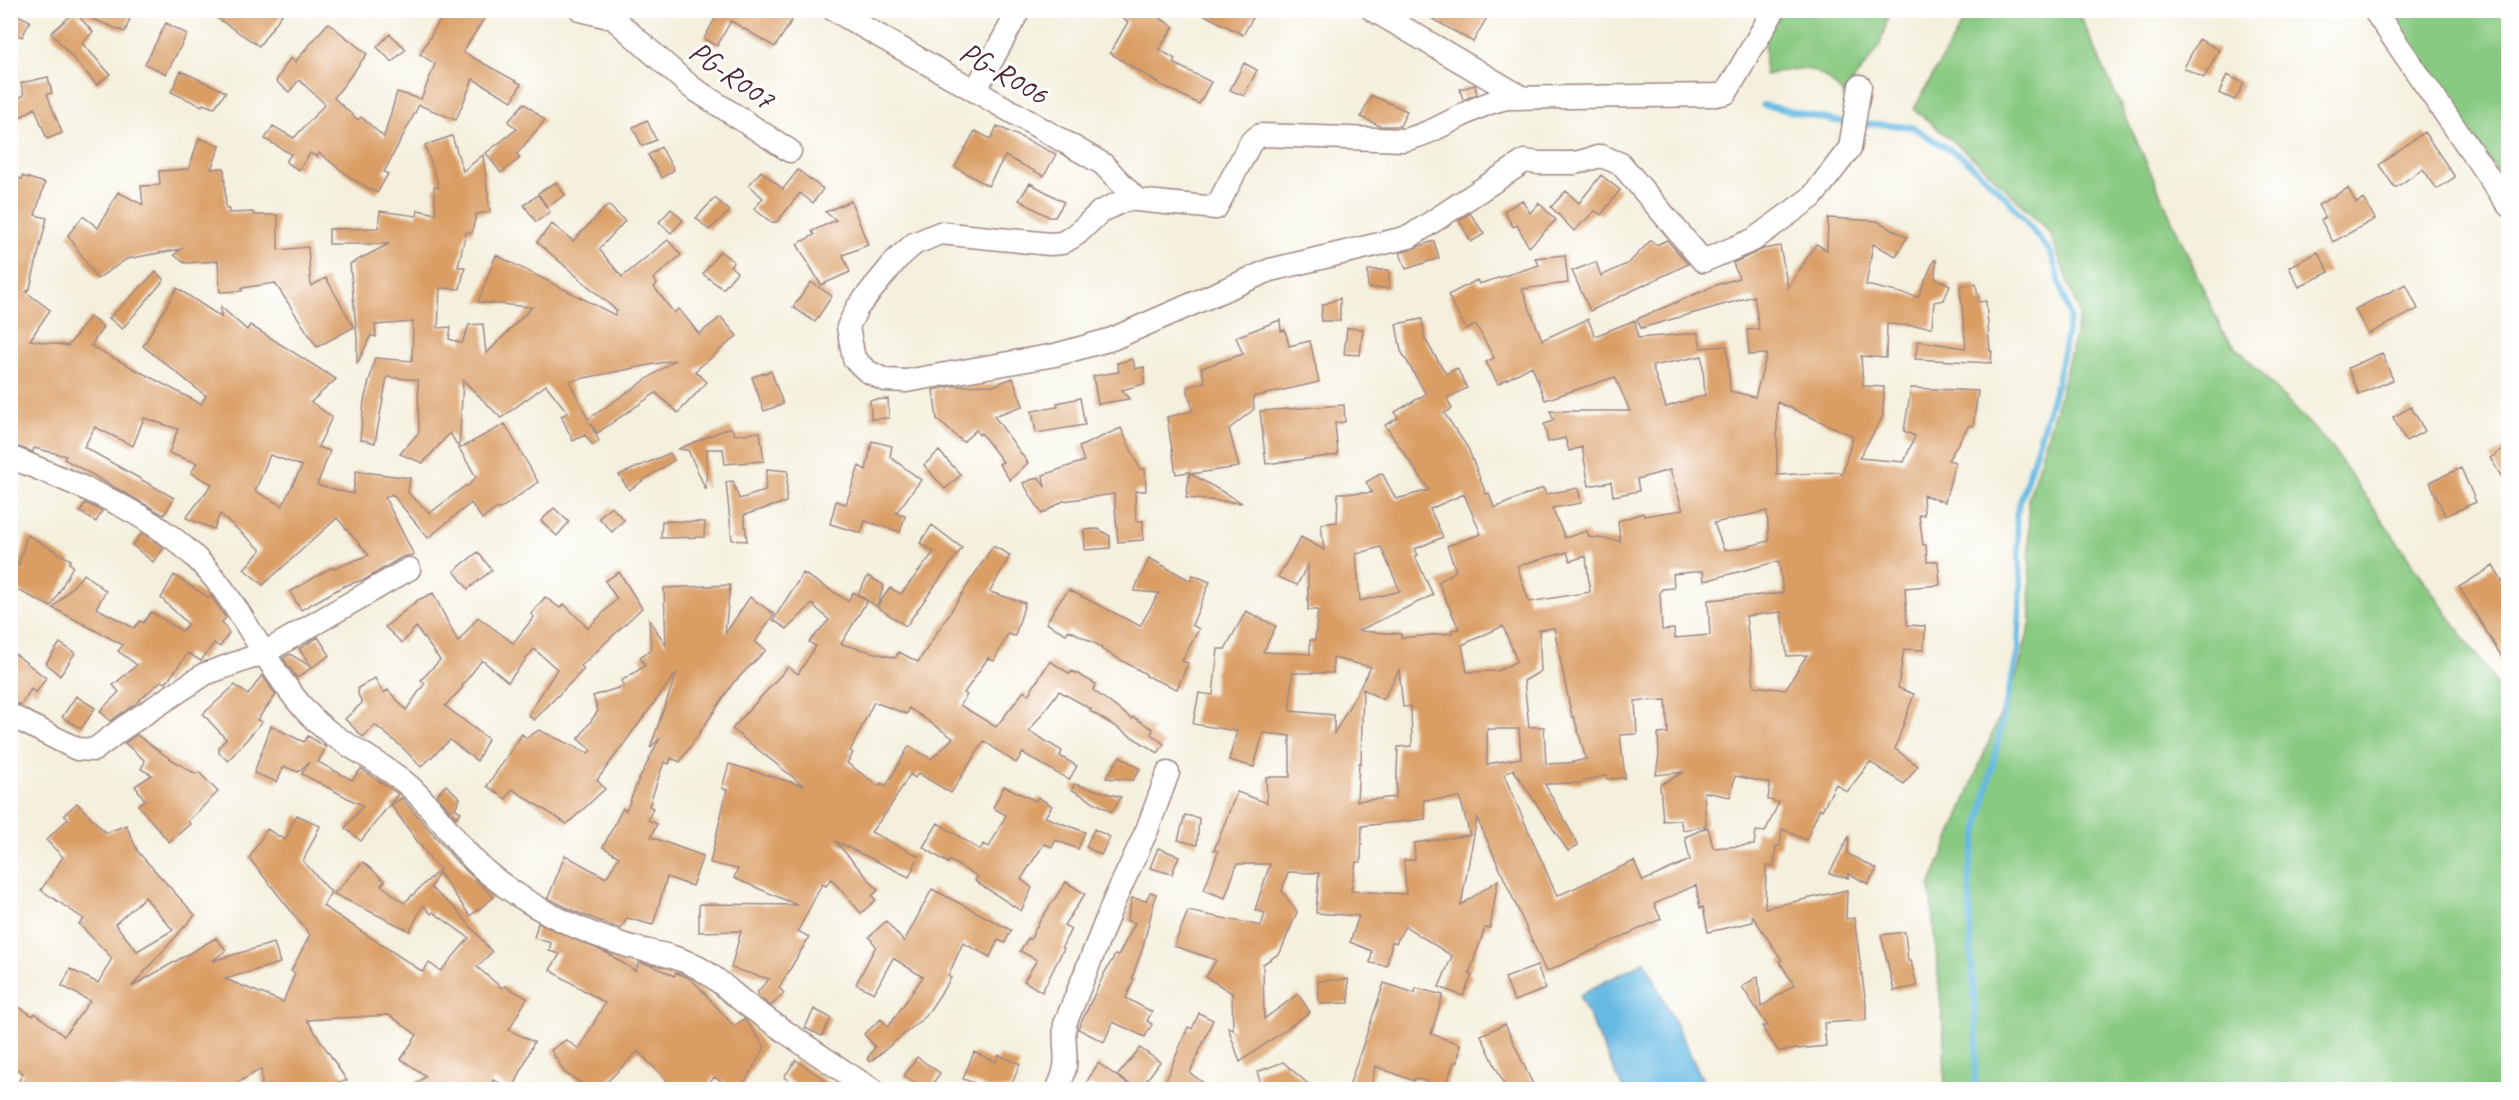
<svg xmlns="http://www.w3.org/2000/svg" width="2519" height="1100" viewBox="0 0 2519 1100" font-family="Caveat,sans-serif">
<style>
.green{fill:#89ca82;stroke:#6a7456;stroke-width:1.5}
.water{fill:#66bae2;stroke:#586c86;stroke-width:1.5}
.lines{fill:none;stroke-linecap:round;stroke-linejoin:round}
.stream{stroke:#66bae2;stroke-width:6}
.building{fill:#da9e65;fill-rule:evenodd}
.minor-casing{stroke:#9f8884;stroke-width:25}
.minor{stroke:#fff;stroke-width:22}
.labels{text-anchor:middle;stroke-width:6;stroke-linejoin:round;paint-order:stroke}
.street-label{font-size:30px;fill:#4a1f2b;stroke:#fff}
</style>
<rect width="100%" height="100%" fill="#fff"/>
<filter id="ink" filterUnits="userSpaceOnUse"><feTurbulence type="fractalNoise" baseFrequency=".0167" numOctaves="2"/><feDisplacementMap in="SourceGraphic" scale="12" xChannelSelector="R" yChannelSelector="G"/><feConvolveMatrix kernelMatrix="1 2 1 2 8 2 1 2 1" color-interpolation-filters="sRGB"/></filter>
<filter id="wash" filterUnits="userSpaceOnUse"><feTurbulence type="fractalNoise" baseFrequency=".008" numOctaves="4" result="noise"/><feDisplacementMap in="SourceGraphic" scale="24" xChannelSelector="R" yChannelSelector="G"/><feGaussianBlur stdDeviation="1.35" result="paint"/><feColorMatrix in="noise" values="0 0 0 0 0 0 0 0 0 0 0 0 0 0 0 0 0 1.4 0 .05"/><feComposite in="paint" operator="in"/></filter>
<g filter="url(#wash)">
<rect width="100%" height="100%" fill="#f4f0dd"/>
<path class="green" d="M1773,11h117l-11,37 -36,46c-29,-31 -39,-28 -78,-19v-51z
M1969,11h109l145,322 109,115 176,253v388h-563l-1,-51 -14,-152 88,-215 13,-49 -3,-123 31,-101 21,-83 -30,-82 -66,-66 -70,-58z
M2385,11h123v176z"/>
<path class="water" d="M1645,961l62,128h-84l-44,-94z"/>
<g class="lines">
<path class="stream" d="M1763,105l72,16 77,6 53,32 41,38 45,56 19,64 -13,65 -41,133 5,68 -3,68 -49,219 2,83 6,87 -3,50"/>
</g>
<g id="blocks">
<path class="building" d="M74,10h59l-8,22 -50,-20 18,20 -11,11 28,31 -13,11 -46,-52 24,-21z
M205,10h80l-26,36z
M446,10h29l10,7 -22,35 58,32 -9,17 -39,-22 -17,41 -37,-15 -35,67 4,2 -11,19 -23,-13 -35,-27 -2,4 -7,-4 -11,17 -13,-8 5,-8 -26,-15 8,-13 21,12 31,-34 -26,-24 -10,12 -13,-11 14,-23 5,4 33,-39 39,31 -33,44 24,22 3,-3 23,20 13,-45 24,7 14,-35 -15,-10z
M712,10h71l11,7 -19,30 -44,-26 -14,25 -13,-7 14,-26z
M1111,10h37l26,17 -15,22 16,10 -2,4 38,19 -12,22 -39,-20 -50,-31 18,-31z
M1195,10h62l-14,25z
M1417,10h74l-18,32z
M10,11l20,10 -8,16 -12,-6z
M166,23l21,11 -21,40 -21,-10z
M390,34l16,15 -14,13 -15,-15z
M2199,39l20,11 -15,28 -20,-10z
M1244,63l13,7 -13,26 -14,-6z
M181,71l45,21 -12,16 -11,-4 -1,2 -31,-14z
M2227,75l17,8 -9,17 -16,-7z
M48,77l4,16 -5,1 15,39 -15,6 -12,-31 -25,16v-20l14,-9 -3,-12z
M1475,85l2,9 -14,6 -3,-11z
M1371,95l36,16 -7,15h-20l-19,-9z
M524,103l21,17 -28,34 3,4 -19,15 -15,-20 31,-24 -9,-7z
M647,120l9,20 -14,6 -9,-19z
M997,126l59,28 -12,22 -39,-20 -17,30 -33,-19 20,-36 16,8z
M2424,132l31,45 -18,12 -14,-20 -28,19 -16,-23z
M452,136l11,35 20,-16 7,57 -14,2 -4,19 -6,-1 -8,35h7l-5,22 -20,-1 -2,40 13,-1 -2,12 13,4 7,-18 14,-1 3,30 46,-47 -54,-5 18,-47 119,60 2,-4 -80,-69 15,-18 21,17 35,-36 17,16 -26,28 23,28 46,-37 13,15 -28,24 4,5 -3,3 20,26 5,-4 20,25 22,-17 16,19 -42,35 12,11 -29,31 -22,-20 -59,40 -7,-10 9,18 -6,4 -8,-10 -12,6 -12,-25 7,-3 -22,-28 -45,33 -38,-38 -4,69 46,-25 33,58 -38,27h-4l-14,10 -11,-16 -43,35 -36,-44 -7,4 29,57 -12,2 -36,22 -22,7 -43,24 -11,-18 42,-25 1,2 36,-14 -32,-37 -74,67 -19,-16 17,-19 -41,-36 -6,15 -28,-11 26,-34 -21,-11 6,-10 -28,-10 9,-24 -34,-11 -11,28 -38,-19 -11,20 90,51 -10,17 -100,-56 2,-3 -32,-8 -1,4 -23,-8v-267l12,2v-3l23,7 -10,32 12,3 -17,70 -4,4 24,18 -20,30 38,6 22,-29 13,10 -12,19 110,58 5,-8 -63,-50 34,-58 44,29v-10l26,23 3,-5 86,54 -25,23 21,15 -14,30 12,4 -13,34 36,9 3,-23 54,7 -2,15 22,20 35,-27h3l8,-9 -1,-2 -25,-42 -27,30 -23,-9 19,-22 -1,-52 -31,-3 -12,66 -15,-4 4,-38 11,-43 37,3 1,-39 -38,3 1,12 -5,-2 -14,29v-26l-7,-74 39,-20h-60v-15l49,-1 2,-17 37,5 1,-6 18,4 -2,-27h5l-14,-42zM675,360l-87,59 -19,-38zM270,455l32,11 -20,40 -27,-15z
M199,138l21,8 -9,23 13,-1 2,41h3v4l24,-1 1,3h24v35l30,-3 3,39 15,-8 28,49 -37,20 -42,-64 -33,5v3l-22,1 -2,-31 -33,2 -11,-8 7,-6 -54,10 -30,20 -29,-44 15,-19 15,12 20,-36 25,13 -2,-19 19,-1 -1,-14 30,-2z
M661,147l13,23 -12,8 -14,-23z
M798,170l25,19 -10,14 -13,-10 -23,29h-6l-17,-13 9,-11 -14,-13 12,-14 22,18z
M1601,175l19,15 -19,25 -6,-4 -21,20 -23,-24 15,-16 13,12z
M556,182l9,13 -18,12 -9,-14z
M1030,183l34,19 -9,15h-6l-30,-17z
M2348,188l8,15 8,-4 11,20 -42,23 -12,-22 4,-2 -7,-13z
M538,195l12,17 -14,10 -12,-17z
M715,198l15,13 -21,19 -13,-12z
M1522,200l8,13 9,-10 17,17 -27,27 -12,-22 -4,2 -9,-16z
M851,201l17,44 -25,10 7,17 -29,13 -24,-41 17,-9 -2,-4 24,-11 -11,-8z
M671,209l12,11 -12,13 -12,-11z
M1470,213l14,21 -13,8 -12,-22z
M1828,218l49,3 30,16 -11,19 -23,-12 -7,41 52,12 16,-37h2l-1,18 15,7 -6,15 -10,2 -2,25 -45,-3 -1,34 -25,-2 2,30 21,1 -1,29 -24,42 45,4 11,-26 -11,-5 7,-43 67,3 -5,35 -4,-1 -21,35 7,2 -10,40 -22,-7 1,20h-5l4,30h3l1,17 11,-1 2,24 -35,3 2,37 18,1 -1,24 -20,-1 -6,39 16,6 -19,55 23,17 -14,18 -34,-22 -23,30 -11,-8 -14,26 -2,-2 -14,32 -24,-11 -2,17h-4l-2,20h-8l-1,42 82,-18 -1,29 8,-1 12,86v16l-42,3 2,23 -48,5 -16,-25h6l-26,-39 16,-11 3,31 33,-22 -15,-24 3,-1 -30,-45 1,7 -45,10 -5,-25 -3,1 -4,-23 -42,19 7,15 -115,53 -69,-154 -16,87 37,-25 -8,48h-5l-16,46 3,1 -9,21 -24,-9 13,-31 -47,-30 -9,17 -4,-2 -5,25 -17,-3 2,-12 -22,-9 9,-26 -43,-3 3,-40 -31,-1 -6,19 15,21 -17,41 -17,11 1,55 34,-25 12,18 -70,50 -12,-35 5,3 -1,-37 -26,-16 10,-17 -42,-14 14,-35 73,15 4,-13 -10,-3 15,-46h-33l-12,34 -21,-8 14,-39 -4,-1 23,-58 30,11 -1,-26h24v-41l-27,-3 -9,34 -25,-7 8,-29 -44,-7 6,-31 14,2 5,-46h7l21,-38 30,15 -13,26 47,2v-14h5l3,-30h-10v-46l-11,21 -19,-8 23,-40 23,13 -3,-26 16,-2 1,-29h34l-6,-11 16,-9 14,26 33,-9 -44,-65 13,-7 -3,-6 31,-18 -25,-43 -5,-27 26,-5 3,20 21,35 11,-6 10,20 -20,10 5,11 -8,4 24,35 18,46 3,-1 5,15 49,-20 3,6 32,-6 3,15 -29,5 13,30 22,-7 2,6 31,4 -2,-20 25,-8 1,3 39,-6 -13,-40 -33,9 2,12 -26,5 -2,-14 -22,4 -7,-39 -13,4 -4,-13 -17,4 -4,-18 10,-3 -4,-10h80l-15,-34 -70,23 -13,-34 -34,18 -12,-22 8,-4 -18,-33 -10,4 -18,-34 29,-15 2,4 60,-19 -4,-7 30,-3 3,28 -46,6 20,51 46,-21 7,17 40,-16 3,18 60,-5 3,15 26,-2 3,45 25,6 12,-43 -18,1 -2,-25 12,-1 -5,-33 -113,32 -4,-9 82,-35 20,-6 -6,-15 30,-14 17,-3 8,42 28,-44 11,6zM1702,356l3,39 -39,12 -14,-41zM1777,402l76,34 -11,39 -2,-3 -63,3zM1464,494l17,40 -34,12 9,25 -18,11 21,47 -8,1 1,3 -51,5v-4l-43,-3 75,-36 -18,-39 3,-1 -3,-6 28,-12 -13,-28zM1767,511l2,30 -32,8 -13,1 -10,-27zM1381,547l19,44 -40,10 -4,-47zM1567,552l3,9 16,-5 4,36 -61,10 -12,-36zM1779,561l4,32 -75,7 2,35 -35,3 -1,-9 -12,1 -2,-38 2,-3 12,-1 -1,-14 30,-3 1,10zM1781,612l6,44 20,-1 -22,35 -31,-4 -8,-70zM1503,626l14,35 -19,10 -31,1 -5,-27zM1554,628l18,89h2l12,42 -17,4 -23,1 -2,-37h-15l-5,-46 17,-10 -2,-41zM1333,658l38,9 -37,67v-19l-44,-4 2,-38h41zM1399,670l4,37 8,-1 1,40 -14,1 -2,50 -39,4 2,-38h2l2,-74 20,11zM1666,700l2,33 -10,1 1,21 -3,20 28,-3 -24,13 3,36 17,-1 3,10 23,-4 -2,-34 26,5 5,-21 35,7 -2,17 11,2 -14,30 -9,-1 -2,14 -41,3 -5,-21 -23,10 5,23 -47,21 -9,-20 -77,35 -53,-121 9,-6 55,82 10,-6 -33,-61 34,-1 28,-8v4l18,-1 -5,-43 17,-1 -2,-33zM1487,729h32l2,29 -34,6zM1460,798l10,37 -56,8 1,17h-11l2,34 -55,-3 5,-29h5l1,-36 63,-7 -1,-19z
M1651,240l5,5 11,-5 21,24 -98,47 -18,-40 24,-9 5,14 28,-13z
M1434,241l5,17 -33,11 -6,-16z
M720,251l14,11 -4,4 7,6 -14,17 -20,-15z
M2318,252l11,20 -30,15 -10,-20z
M1368,270h21v18h-21z
M156,272l8,8 -42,49 -13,-11z
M811,282l21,14 -17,26 -22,-15z
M1976,284l3,18 7,-1 4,50h2l-1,12 -76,-4 3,-18 48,7 -6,-62z
M2406,284l12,25 -50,25 -13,-25z
M1340,298v23h-19l1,-16z
M1280,320l1,11 4,-1 4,16 21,-5 9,41 -66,15 1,12 -25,20 10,38 -48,7 51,29 -56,-5 4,-26 -14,2 -9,-57 26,-6 -6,-24 18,-5 -4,-14 42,-14 -7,-17z
M1347,328l16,1 -3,26 -16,-1z
M2382,353l11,27 -34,14 -11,-26z
M1133,359l2,10 9,-2v17l-22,6 7,9 -31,5 -5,-28 26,-4 -2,-9z
M771,371l12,33 -19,7 -12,-34z
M1013,378l10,28 -29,10 34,47 -18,17 -11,-16 4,-2 -22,-29 -2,2 -3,-5 -13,12 -26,-23 -4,-29 21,-4 41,-1z
M1080,398l5,27 -49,8 -4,-22 26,-4 -1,-4z
M888,399l1,19 -18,1 -1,-19z
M1344,405l1,17 -10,1 3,32 -72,9 -6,-53z
M2411,407l14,24 -19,10 -13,-24z
M731,427l4,8 25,-3 4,29 -39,3 -2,-15h-16l-1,41 -18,-40 -10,-1z
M1121,428l19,41h5l1,22h-11l1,30h7v19l-25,2 -4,-48 -51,7 -21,13 -19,-31 16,-6 6,10 -2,-12 41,-14 -5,-14z
M872,441l20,5 -2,11 31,23 -25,33 9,3 -5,16 -35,-11 -4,12 -31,-9 6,-23 10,3 13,-38 7,4z
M2508,446v41l-18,-29z
M939,451l22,24 -16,14 -21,-24z
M670,453l4,7 -45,30 -10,-15z
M2461,468l15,34 -31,14 -15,-34z
M767,469l21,2 -2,31 -42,13 3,26 -15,-1 -6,-58 7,-1 6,18 26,-8z
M85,503l17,8 -6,11 -16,-10z
M611,506l13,14 -12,12 -13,-14z
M554,508l15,14 -12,14 -16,-15z
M662,521l43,1 -1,15 -43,1z
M932,525l30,23 -56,78 -48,-32 10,-18 16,9 -7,21 13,-18 11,6 33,-42 -14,-9z
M1098,529l12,7v12l-25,2 -1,-20z
M142,533l22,15 -11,14 -21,-17z
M27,535l44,25 -2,3 4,3 -22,41 -41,-21v-28l9,6z
M993,546l17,9 -20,37 35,11 -10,33 -7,-2 -14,27 -6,-3 -24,35 3,2 -7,10 36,22 28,-36 4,4 22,-34 20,13 2,-3 24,13 -3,6 39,29 1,-2 20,12 -2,5 13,10 -6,9 -68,-42 1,-2 -32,-18 -30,40 33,20 -2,5 17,10 -8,14 -46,-27 -7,10 -32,-22 -33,52 -33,-20 -3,5 -5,-4 -24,39 -15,19 48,24 -10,21 -74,-36 43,49 -6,6 4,4 -15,13 -30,-34 -5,7 -4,-2 -24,47 11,6 -30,51 5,5 -13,13 -13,-10v-5l11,-12 -38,-11 10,-37 -42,1v-28l98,1 -63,-27 4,-9 -28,-6 17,-73 -5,-2 7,-24 75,22 -72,-57 56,-62 10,7 18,-28 -7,-4 20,-22 -17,-16 -25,25 -14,-9 30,-47 45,28 5,-9 14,9 -26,43 54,14 4,-6 19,10zM874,702l33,12 2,-6 44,30 -22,21 -22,-13 -23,40 -5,-3 -2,3 -32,-23 6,-10 -3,-2z
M478,552l14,18 -24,19 -14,-18z
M1149,558l42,23 2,-6 17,7 -18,43 7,4 -17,32 6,2 -11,26 -31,-13v-2l-45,-25 1,-2 -33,-17 -3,4 -20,-11 12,-20 11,-13 71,36 19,-33 -25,-2z
M2493,566l10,17 5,-4v88l-49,-80z
M619,572l23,36 -61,58 3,3 -50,51 -6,-5 29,-46 -23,-20 -26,33 -26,-22 -20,26 1,1 -18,19 43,33 -11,22 -27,-21 -29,27 -19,-20 -27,-22 -12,12 -18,-18 17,-16 -4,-9v-6l17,-10 8,15 5,-3 18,20 19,-27 -4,-3 19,-20 -24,-33 -14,16 -17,-16 33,-27 15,-7 25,49 20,-25 35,26 21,-26 -3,-3 14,-17 15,11 4,-4 24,24 29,-29 -12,-18z
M84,574l22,17 -10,17 38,20 6,-7 3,2 8,-11 31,19 6,-7 -27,-26 13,-23 35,23 2,-2 15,22 -4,4 7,11 -9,14 -6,-4 -13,18 -13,-8 -22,30 -5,-2 -26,23 -25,17 -10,-10 19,-19 -6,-7 24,-20 -19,-14 5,-6 -70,-37z
M730,585l-5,49 25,-37 24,17 -19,28 11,8 -33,33 -53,79 -9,-4 -2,6 -5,-2 -15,44 4,2 -5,12 9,4 -6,13 52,19 -11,30 -25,-9 -14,48 -26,-7 -6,11 -45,-17 -28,-14 17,-43 41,23 13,-21 -16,-10 20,-39 3,3 12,-30 22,-43 -10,10 27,-76 -80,108 8,9 -38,35 -55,-35 -6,10 -19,-13 35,-52 4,4 13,-8 49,23 3,-3 -13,-11 20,-28 -5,-15 31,-10 -3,-5 24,-15 -5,-9 11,-7 -2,-31 17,26 -2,-57z
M318,637l12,18 -33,23 -14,-20 7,-4 22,13 -13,-18z
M60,643l15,10 -15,23 -14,-13z
M10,650l36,28 -10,15 -5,-4 -10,16 -11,-3z
M262,675l14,20 -19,25 5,2 -34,39 -9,-8v-6l7,-8 -23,-25 32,-29 13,10z
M76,696l19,12 -14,21 -19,-12z
M271,726l33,16 4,-6 18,11 -8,15 34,18 9,-11 37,25 -37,47 -16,-13 18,-22 -61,-32 7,-12 -11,10 -14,-6 -7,16 -23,-9z
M137,735l32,23 27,16 3,-2 19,20 -30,29 2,3 -21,18 -31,-37 7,-5 -10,-14 17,-11 -11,-6 4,-8 -20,-18z
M1120,756l20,13 -7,11 -27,-2z
M1074,784l47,13 -9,15 -40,-22z
M446,785l14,13 -5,11 6,3 -5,6 -19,-23z
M1004,786l32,15 2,-4 14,9 -7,11 40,15 -7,17 -22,-9 -4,7 -8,-3 -23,35 11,9 -11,23 -46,-30 2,-5 -28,-16 -1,3 -25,-16 15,-24 42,27 3,-6 6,3 17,-32 -13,-7z
M402,798l56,65 36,34 -24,19 -31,-44 -8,16 26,22 35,42 -15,15 25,21 3,-2 22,12 -18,32 25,12 -21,47 -20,-9 -4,9h-80l17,-13 -25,-17 16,-24 -28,-20 -82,5 40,61 -9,1v7h-45l7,-6 -38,3 -1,-17 -34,20h-212l8,-16 -13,-8v-64l23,15 2,-3 29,23 26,-35 -28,-15 8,-17 28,14 14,-25 -33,-34 5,-5 -43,-29 22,-33 -17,-17 22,-21 -4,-4 13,-12 29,30 20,-8 12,27 57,63 -64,72 85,-49 10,12 -14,11 62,-18 6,20 -55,16 58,23 12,-29 -4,-2 19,-36 -61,-77 18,-29 18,11 12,-25 23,11 -17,35 28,31 -8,14 100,66 6,-9 12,8 28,-33 -36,-26 -2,2 -8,-9 -13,26 -76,-37 29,-32 22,19 -4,4 23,18 36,-34 -7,-6 -42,-58zM145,897l28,33 -36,21 -22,-27z
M1185,815l14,3 -2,27 -19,-5z
M1094,829l16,8 -9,18 -15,-8z
M1849,836l-1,18 29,15 -9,15 -20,-11v5l-19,-4z
M1158,848l21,8 -7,18 -22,-6z
M1066,882l19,12 -21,31 7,4 -9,18 2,1 -22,44 -18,-11 13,-21 -17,-9 8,-13 2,2 9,-18z
M932,889l79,41 -6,13 -7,-3 -8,17 -27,-14 -15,33 3,2 -25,38 -56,46 -3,-3 8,-12 -11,-13 17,-15 7,8 35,-50 -30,-19 -19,35 -18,-9 20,-38 -7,-9 17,-16 18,21z
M1150,892l6,2 -13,53 -11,31 2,1 -8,19 26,14 -5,9 5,3 -7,13 -32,-15 -9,20 -26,-13 27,-57 10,-17 3,1 17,-33 -8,-2 5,-23 14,3z
M538,923l71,31 26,17 4,-8 12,2 23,11 2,-3 11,4 9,7 38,42 10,-7 3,3 18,25 -24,42h-5l-22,-12 -8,12h-31l-37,-38 -38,38h-9l-26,-16 -14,-23 15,-10 13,9 26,-46 -55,-33 10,-16 -11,-3 2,-8 -17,-5z
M1905,932l3,29h3l6,25 -23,5 -13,-56z
M1537,966l9,23 -32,12 -9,-23z
M1348,979l1,24 -30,1 -1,-23z
M1384,983l31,10 1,-5 27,7 -12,39 29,10 -2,18h-4l-9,26 -30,-10 -1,3 -39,-15 -4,23h-23z
M814,1009l17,9 -9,18 -17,-8z
M1199,1013l14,7 -23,53 22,16h-37l-10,-7 23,-55 4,2z
M1505,1024l30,65h-29l-25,-54z
M1140,1048l20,14 -20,27h-3l-20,-13z
M974,1052l22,10 3,-7 21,9 -10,25h-19l-28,-10z
M917,1057l23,16 -11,16h-4l-21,-13z
M796,1060l41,29h-35l-18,-12z
M1283,1062l31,27h-51l-6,-17z
M1098,1063l37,26h-38l-11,-6z"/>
</g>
</g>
<g filter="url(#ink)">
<use href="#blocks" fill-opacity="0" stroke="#9f8884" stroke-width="1.5"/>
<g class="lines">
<defs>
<path id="minor" d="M581,10l32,8 78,69 99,64
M834,10l269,154 33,35
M1373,10l150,88
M1774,10l-48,83 -10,2 -208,3c-38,7 -68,35 -105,42l-143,-5 -9,7 -35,66 -89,-9 -27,13 -23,22 -15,9 -12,1 -110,-11 -26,11 -17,15 -40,49 -9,19 6,32 13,12 18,9 21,1 149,-26 57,-16 158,-69 139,-33 116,-76 14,2h36l26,-7 20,8 82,97 50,-21 59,-43 38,-49 10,-62
M2374,10l134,195
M975,91l44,-81
M10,457c66,27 141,54 191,106 42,44 64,103 105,148 27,31 71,47 102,74 29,25 51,65 81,89 39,32 87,56 136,71 22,7 47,9 68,20 22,10 38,28 57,42 41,29 81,57 123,83
M10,715l67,34 17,1 29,-22 82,-54 59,-21 145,-84
M1057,1090c15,-30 5,-37 8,-66l49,-123 33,-71 21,-57"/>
</defs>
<use href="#minor" class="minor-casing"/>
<use href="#minor" class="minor"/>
</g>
</g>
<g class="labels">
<g class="street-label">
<text transform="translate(1004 73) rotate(30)" y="10">PG-R006</text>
<text transform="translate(732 75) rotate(35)" y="10">PG-R007</text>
</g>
</g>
<rect width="2519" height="1100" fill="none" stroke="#fff" stroke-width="36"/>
</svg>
